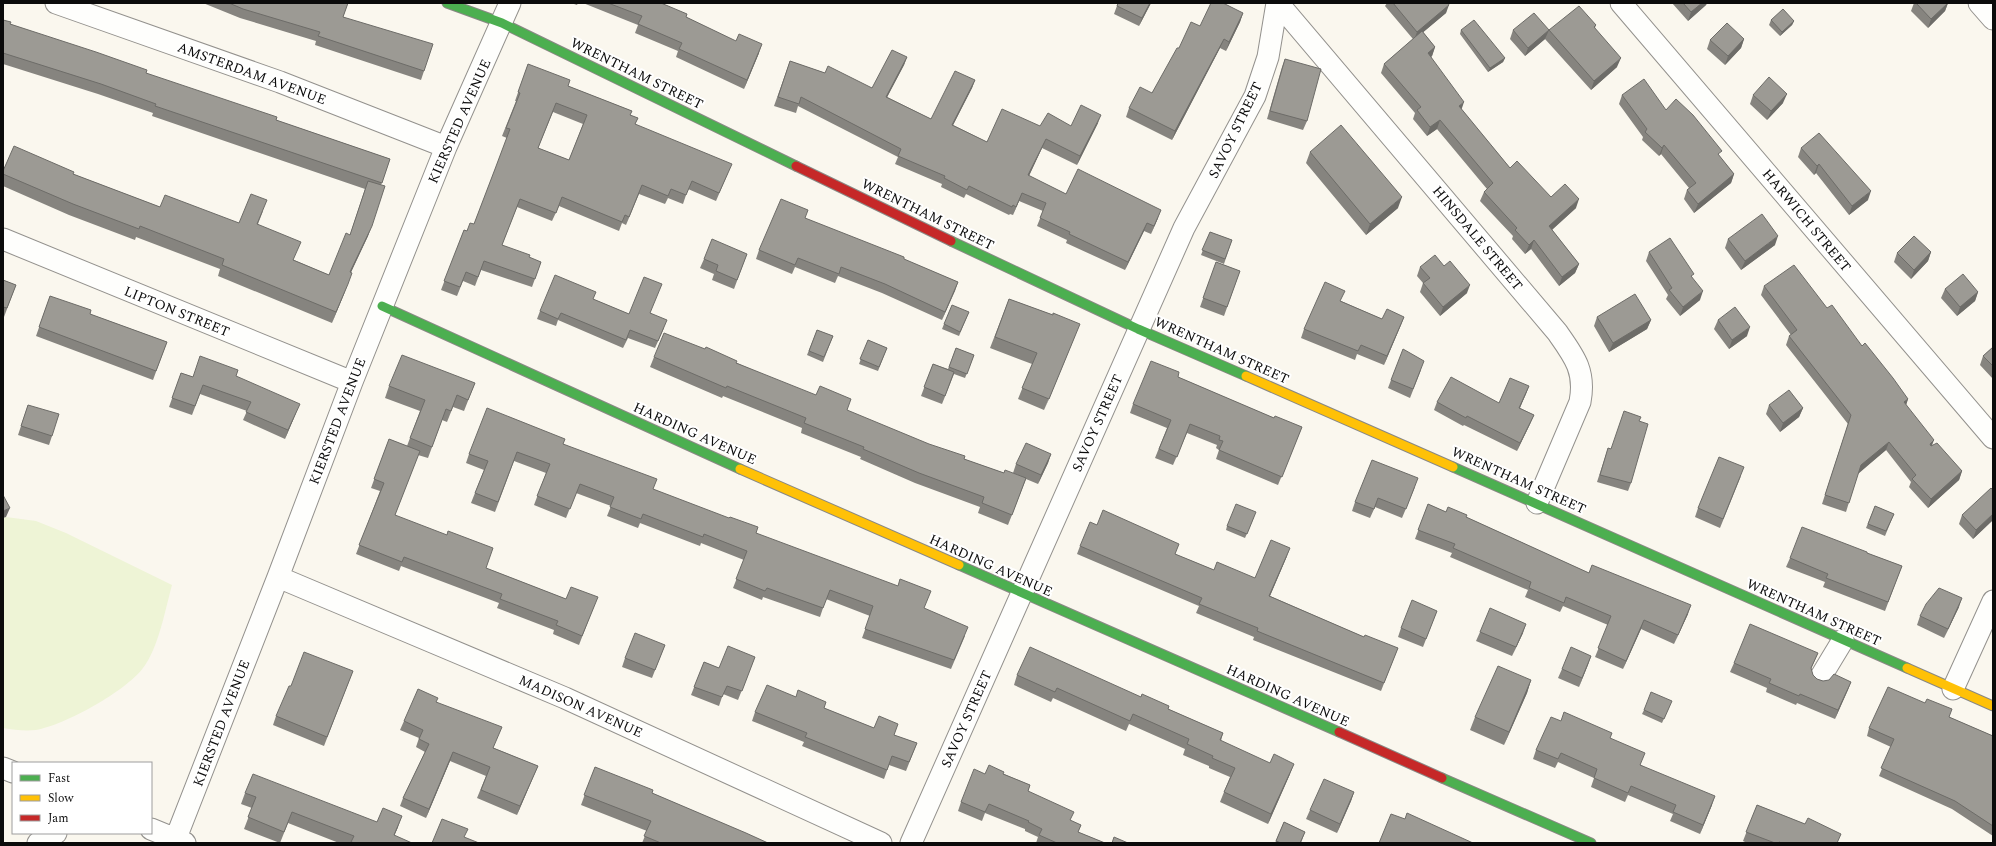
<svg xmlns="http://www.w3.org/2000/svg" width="1996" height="846" viewBox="0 0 1996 846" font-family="Spectral,serif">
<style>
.pitch{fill:#eef4d6}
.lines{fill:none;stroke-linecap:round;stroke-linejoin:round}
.street-casing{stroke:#93918d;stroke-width:23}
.fast-casing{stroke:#898884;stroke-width:11}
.slow-casing{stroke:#898884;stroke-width:11}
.jam-casing{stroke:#898884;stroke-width:11}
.street{stroke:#fefefc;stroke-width:21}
.fast{stroke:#4caf50;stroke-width:9}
.slow{stroke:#ffc107;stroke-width:9}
.jam{stroke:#c62828;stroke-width:9}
.wall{fill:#86847f;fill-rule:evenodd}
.shaded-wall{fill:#6d6c68}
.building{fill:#9c9a94;stroke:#6d6c68;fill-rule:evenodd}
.labels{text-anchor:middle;stroke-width:4;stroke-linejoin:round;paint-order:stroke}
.street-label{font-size:14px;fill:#0b0b0b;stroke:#fff}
</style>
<rect width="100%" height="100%" fill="#faf7ee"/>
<path class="pitch" d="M6,517l30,4 30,12 106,52c-7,25 -13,62 -29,83 -17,23 -78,57 -107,62 -11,1 -22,0 -33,-2v-210z"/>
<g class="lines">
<defs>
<path id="street" d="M56,3l224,79 166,65
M1278,3l279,329c17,24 29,39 23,70l-43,101
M1621,3l372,435
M1979,3l14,16
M3,239l349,143
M278,577l287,121 316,145
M1820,678l23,-38
M1953,689l40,-88
M3,768l10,4
M151,829l34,14
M38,843l18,-10
M174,843l104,-266 74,-195 94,-235 64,-144
M911,843l273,-615 71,-132 13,-39 9,-54"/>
<path id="fast" d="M447,3l55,20 294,143
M951,241l187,88 108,47
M382,306l358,163
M1453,467l454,201
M959,565l380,167
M1442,778l149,65"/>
<path id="slow" d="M1246,376l207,91
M740,469l219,96
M1907,668l86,38"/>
<path id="jam" d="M796,166l155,75
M1339,732l103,46"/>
</defs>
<use href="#street" class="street-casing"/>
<use href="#fast" class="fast-casing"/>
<use href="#slow" class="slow-casing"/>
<use href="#jam" class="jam-casing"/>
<use href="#street" class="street"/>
<use href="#fast" class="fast"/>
<use href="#slow" class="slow"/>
<use href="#jam" class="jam"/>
</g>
<path class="wall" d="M203,3h145l-5,14 81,54 -3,9 -106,-35 1,-4 -76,-23z
M571,3h7l-1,2z
M583,3h78l25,14 73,36 -15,36 -68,-32 2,-6 -43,-18 3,-8z
M1118,3h33l-12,23 -25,-12z
M1387,3h61l-2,10 -23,19 12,15 -3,9 -1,1 30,52 49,59 41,29 25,11 -24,22 27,34 -4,9 -16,13 -28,-37 -6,5 -13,-15 1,-3 -33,-35 4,-9 3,-3 -50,-60 -10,7 -14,-17 2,-6 -34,-40 3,-9 29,-25 -28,-33z
M1672,3h35l-1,2 -18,16z
M1914,3h34l-3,8 -17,17 -17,-17z
M1243,13l-3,9 -14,29 -6,-3 -48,92 -46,-23 3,-9 23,-15 27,-45 21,-22z
M3,20l7,4 266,96 114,39 -9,26 -13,51 -17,36 -7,22 -12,29 -114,-47 2,-7 -84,-32 -1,3 -66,-25 -66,-29v-15l70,3 87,33 79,16 24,-12 -5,13 36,36 35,15 21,-40 15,-46 -213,-73 1,-3 -55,-19 -95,-30z
M1771,20l23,1 -2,4 -12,11 -11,-11z
M1596,25l-1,3 22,39 -26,23 -46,-51 -20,17 -15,-17 3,-9h36z
M1461,30l44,28 -2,4 -15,10 -28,-38z
M1744,39l-3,9 -16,17 -18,-16 3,-9z
M907,57l-3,8 -17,32 44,22 44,-39 -3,8 -19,37 34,17 53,-16h31l27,-3 -21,42 -35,-17 -13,28 37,18 92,24 -7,16 -7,-3 -19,39 -59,-27 1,-3 -30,-14 6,-15 -24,-10 -6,14 -3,-1 -1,1 -43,-21 -2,4 -23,-11 1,-3 -47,-20 3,-7 -100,-51 -2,7 -22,-7 16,-45 35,12 47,15z
M1285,59l22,62 -4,9 -36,-11 15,-52z
M528,64l40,22 64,25 -2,4 8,3 -3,6 93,49 -12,28 -28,-12 -5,15 -15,-6 -3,6 -26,-10 -13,31 -4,-2 -3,8 -60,-25 -7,15 -35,-14 -15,38 27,13 12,4 -9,25 -51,-17 -6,16 -12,-5 -6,15 -16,-6 23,-60 3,1 7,-7 21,-54 12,-32 -5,-2 14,-35h-1zM553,112l30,12 -14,36 -31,-12z
M1622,95l44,15 54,47 14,17 -3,9 -37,30 -10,-14 3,-9 2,-2 -28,-34 -2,2 -17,-16 1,-3 -24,-33z
M1753,95l30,8 -16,17 -17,-16z
M1801,148l67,52 -19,15 -33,-42 -2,2 -16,-18z
M1310,152l88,56 -32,27 -60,-72z
M805,218l153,64 -16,38 -60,-27 -44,-17 -3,7 -40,-16 -3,7 -36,-15 3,-9z
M1210,232l22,8 -8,24 -23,-9z
M1728,239l47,6 -34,25 -16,-22z
M1649,252l43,25 8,23 -20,16 -14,-17 2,-4 -22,-34z
M1931,252l-3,9 -17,18 -17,-17 3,-9z
M747,254l-13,35 -22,-9 2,-6 -14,-6 4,-9z
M1216,262l24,9 -16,45 -24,-9z
M1444,266l23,27 -27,23 -20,-24 3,-9 -6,-7 3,-9z
M3,280l13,5 -12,32h-1z
M1764,286l63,22 35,38 46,53 -2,6 26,40 30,26 -3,9 -31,28 -19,-21 2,-5 -25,-32 -28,23 -12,39 -24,-8 26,-80 -62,-79 3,-9 2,-1 -30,-40z
M1945,289l33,3 -3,9 -18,15 -16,-18z
M50,296l40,18 77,28 -14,38 -117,-44z
M593,299l36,15 22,-1 13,15 -9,20 -27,-10 -5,10 -65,-28 -2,6 -19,-7 3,-8z
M1009,299l44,16 22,21 -31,74 -26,-11 14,-35 -42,-16z
M1341,301l41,18 22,-2 -20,48 -27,-11 -2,6 -54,-22 3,-9z
M969,312l-10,24 -17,-7 2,-5z
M1597,317l54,3 -4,9 -38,23 -15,-26z
M1718,320l29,16 -18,13 -15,-20z
M817,330l16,6 -10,26 -16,-7z
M868,340l19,8 -9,23 -19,-7z
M1993,347v32l-13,-14 3,-9z
M956,348l18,7 -9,23 -11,-4 -12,30 -21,-8 12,-32 15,5z
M654,357l83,6 110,48 117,48 40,14 17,3 -8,-3 3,-9 35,-10 -3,9 -10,21 -12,-5 -18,46 -30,-12 2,-6 -65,-24 -55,-24 1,-2 -60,-24 1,-5 -79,-32 -1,2 -72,-31z
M1421,370l-11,28 -22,-10 3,-8z
M181,373l12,4 43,-1 60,37 -11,26 -42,-19 4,-9 -47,-17 -8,21 -23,-8z
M1178,377l96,41 28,9 -24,58 -62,-26 3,-9 -3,-2 1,-3 -30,-12 -14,32 -18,-7 12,-30 -37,-15 3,-9z
M475,383l-11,28 -11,-4 -6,15 -5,-2 -14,38 -10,-3 -23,60 91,53 80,31 28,7 -15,39 -26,-11 1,-4 -57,-22 2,-5 -98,-37 -2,5 -43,-17 24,-63 -9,-3 18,-49 18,7 13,-35 -35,-13 4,-12z
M1529,386l-9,22 14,7 -4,9 -13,27 -53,-26 -1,1 -29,-16 3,-8 62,1z
M28,405l24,31 -3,9 -31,-10z
M1769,405l34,3 -4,9 -19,15 -14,-18z
M563,444l90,45 103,44 168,76 41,27 -14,33 -89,-31 8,-22 -44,-17 -6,18 -57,-20 -1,3 -29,-12 11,-28 -43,-17 -1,3 -60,-23 -2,5 -31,-12 4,-10 -35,-13 -10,25 -32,-13 12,-32 -32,-12 -19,51 -24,-9 13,-33 -18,-7 3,-9z
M1608,448l3,1 20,34 -3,8 -31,-9z
M1741,476l-21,52 -25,-11 3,-9z
M1415,487l-13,31 -27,-11 -5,11 -18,-7 3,-9z
M1993,490v30l-20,19 -14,-15 3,-9z
M1428,504l18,8 20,5 123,56 99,41 -14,30 -33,-15 -18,40 -28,-12 13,-32 -45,-19 -3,6 -35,-15 3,-7 -78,-33 2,-4 -37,-14z
M1875,506l19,8 -9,22 -19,-8z
M1254,517l-9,21 -19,-8 1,-4z
M1080,546l95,8 39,16 41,8 32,-22 -17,40 94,41 34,11 -17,43 -128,-51 1,-3 -58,-24 3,-7 -122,-52z
M1867,553l35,13 -17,45 -62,-24 2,-5 -39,-15 4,-9z
M1959,607l-15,31 -27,-13 3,-9z
M1437,611l-14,36 -25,-10 3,-9z
M1480,632l43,1 -11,23 -36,-15z
M665,645l-13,33 -30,-11 3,-9z
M1818,653l-7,16 2,6 4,4 6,2 28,1 -16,37 -38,-16 -1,2 -30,-13 1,-4 -37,-16 4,-9z
M1591,656l-12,31 -21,-9 4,-9z
M755,657l-17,43 -15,-6 -4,12 -28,-11 13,-33 15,6z
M353,671l-29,75 -51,-21 3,-9z
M1017,675l124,22 82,36 -2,8 69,33 -22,50 -48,-22 10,-25 -21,-9v-2l-26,-11 2,-6 -56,-25 -3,7 -73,-33 -2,4 -37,-17z
M1531,680l-4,13 -23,52 -34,-15 5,-13z
M437,702l57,46 44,18 -21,49 -40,-17 9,-22 -36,-15 -24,57 -26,-12 3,-8 22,-46 -9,-5 3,-9 -19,-8 4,-9z
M1670,705l-8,18 -20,-9 2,-4z
M824,708l50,20 43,15 -11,28 -17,-6 -5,14 -82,-33 2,-4 -52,-21 3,-9z
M1949,717l44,19v100l-41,-27 -73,-33 12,-29 -24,-11 2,-8z
M1561,721l49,17 31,27 71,40 -12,29 -30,-13 3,-7 -45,-19 -3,7 -34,-15 3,-9 -36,-16 -3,6 -22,-9 3,-9z
M595,767l57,26 116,50h-126l5,-12 -66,-26z
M985,774h19l26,11 -2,6 43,30 10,4 -3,7 27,11h-69l2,-6 -13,-6v-2l-40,-16 -3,8 -24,-10 3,-9z
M1354,792l-3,9 -14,32 -31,-14 4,-9z
M245,793l153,34 -4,9 18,7h-73l-51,-20 -8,20 -36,-14 8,-21 -11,-4z
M1757,805l48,19 33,19h-91l-4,-2z
M1284,822l21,10 -4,11h-26z"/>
<path class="shaded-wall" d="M1150,3h1l-12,23 3,-8z
M1702,3h5l-1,2 -18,16 3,-9z
M1948,3l-3,8 -17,17 3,-9z
M1449,5l-3,8 -32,27 3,-8z
M1243,13l-3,9 -14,29 3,-9z
M1794,21l-2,4 -12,11 2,-4z
M1549,30l-4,9 -20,17 3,-8z
M1224,39l-4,9 -48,92 3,-9z
M1744,39l-3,9 -16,17 3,-9z
M762,44l-3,9 -15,36 3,-9z
M1435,47l-3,9 -7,6 3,-9z
M907,57l-3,8 -21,40 3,-8z
M1505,58l-2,4 -15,10 2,-4z
M1621,58l-4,9 -26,23 3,-9z
M975,80l-3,8 -23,45 3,-8z
M1787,94l-4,9 -16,17 4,-9z
M1464,102l-3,9 -2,-5z
M1101,115l-3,8 -21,42 3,-9z
M1440,120l-3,9 -10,7 3,-9z
M1046,139l-4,9 -17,36 3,-9z
M1664,145l-3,9 -2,2 3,-8z
M1819,164l-3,9 -2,2 3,-9z
M1734,174l-3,9 -37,30 4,-9z
M1871,191l-3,9 -19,15 3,-9z
M1022,193l-3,8 -6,14 3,-8z
M1402,197l-4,11 -32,27 4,-11z
M1579,199l-3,9 -30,27 3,-9z
M1161,210l-3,8 -7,16 3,-8z
M1147,223l-3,8 -19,39 3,-8z
M372,226l-4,10 -22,47 4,-11z
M1778,236l-3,9 -34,25 4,-9z
M1534,240l-3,9 -6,5 4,-9z
M1931,252l-3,9 -17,18 3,-9z
M1579,264l-4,9 -16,13 3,-9z
M958,282l-3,9 -13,29 3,-8z
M348,284l-4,10 -12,29 4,-11z
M1470,285l-3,8 -27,23 3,-9z
M1703,291l-3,9 -20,16 3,-9z
M1978,292l-3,9 -18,15 3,-9z
M1404,317l-3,8 -17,40 3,-9z
M1651,320l-4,9 -38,23 4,-9z
M1080,324l-5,12 -31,74 5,-11z
M1750,327l-3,9 -18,13 3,-9z
M1529,386l-3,8 -10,22 3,-8z
M1908,399l-3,9 -1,-6z
M300,404l-4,9 -11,26 3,-9z
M1803,408l-4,9 -19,15 3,-9z
M1534,415l-4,9 -13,27 3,-8z
M1934,440l-3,8 -1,-4z
M1889,442l-3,8 -28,24 3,-9z
M1051,454l-3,9 -10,21 3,-9z
M1962,471l-3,9 -31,28 3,-9z
M10,508l-4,9 -3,1v-7z
M1993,514v6l-20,19 3,-9z
M1290,548l-3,8 -21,49 3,-9z
M1962,598l-3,9 -15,31 4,-9z
M1691,605l-3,9 -14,30 4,-9z
M1644,620l-3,9 -18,40 3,-8z
M1526,624l-3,9 -11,23 4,-9z
M1591,656l-3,9 -9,22 3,-9z
M1531,680l-4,13 -23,52 5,-13z
M1851,682l-3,8 -13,29 3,-9z
M453,752l-3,9 -24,57 3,-9z
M1294,764l-4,10 -22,50 3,-10z
M538,766l-4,9 -17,40 3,-9z
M1354,792l-3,9 -14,32 3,-9z
M1715,796l-3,9 -12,29 3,-9z
M402,816l-4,11 -7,16 3,-8z"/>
<path class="building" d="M229,3h119l-5,14 90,27 -9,27 -106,-35 2,-4 -77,-23z
M608,3h53l26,11 -1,3 50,24 3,-7 23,10 -15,36 -68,-31 3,-6 -44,-19 4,-8z
M1118,3h32l-8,15 -25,-12z
M1211,3h12l20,10 -14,29 -5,-3 -49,92 -46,-23 11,-21 12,6 25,-45h2l12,-26 9,4z
M1393,3h55l1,2 -32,27z
M1683,3h19l-11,9z
M1916,3h32l-17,16z
M1579,6l17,19 -2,2 27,31 -27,23 -45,-51z
M1783,9l11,12 -12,11 -11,-12z
M1534,13l15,17 -21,18 -15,-18z
M3,20l8,2 -1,2 86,28 51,18 -1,3 131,44 -1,3 114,39 -8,24 -227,-77 1,-2 -55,-20 -98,-31z
M1474,20l31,38 -15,10 -29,-38z
M1727,23l17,16 -16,17 -18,-16z
M1422,31l13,16 -7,6 36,49 -5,4 51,62 7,-7 34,36 14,-13 14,15 -30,27 30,38 -17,13 -28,-37 -5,5 -14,-15 2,-2 -33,-36 9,-9 -53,-63 -10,7 -13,-17 4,-3 -37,-43z
M892,50l15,7 -21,40 45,22 24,-48 20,9 -23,45 35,17 15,-33 38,17 8,-13 23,13 10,-21 20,10 -21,41 -34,-17 -18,36 38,19 12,-25 83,41 -7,16 -7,-3 -19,39 -59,-28 1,-2 -30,-14 6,-15 -24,-10 -6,14 -3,-2 -1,2 -43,-21 -2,4 -23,-12 1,-2 -47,-20 3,-7 -100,-52 -2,7 -21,-7 12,-36 35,12 3,-7 44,22z
M1285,59l36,10 -14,52 -37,-10z
M528,64l42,16 -2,6 64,25 -2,4 8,3 -3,6 97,40 -13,29 -27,-12 -6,14 -15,-6 -3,7 -26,-11 -13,32 -4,-2 -3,7 -60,-25 -6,16 -36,-14 -18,46 28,10 -1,2 12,5 -6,17 -51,-18 -6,16 -12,-5 -6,15 -16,-6 20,-51 3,1 3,-8 4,1 21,-55 15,-40 -4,-1 14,-35 -2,-1zM556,103l31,12 -18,45 -31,-12z
M1769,77l18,17 -16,17 -18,-16z
M1644,79l22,31 10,-11 17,16 29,36 -4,3 16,20 -36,30 -11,-14 9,-7 -32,-38 -2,3 -17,-16 2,-3 -25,-34z
M1341,125l61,72 -32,27 -60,-72z
M1819,133l52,58 -19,15 -33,-42 -2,2 -16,-18z
M14,146l60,26 -1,2 87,33 5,-12 74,28 12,-29 16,6 -10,24 44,18 -8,18 36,15 17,-42 4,2 18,-54 17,5 -13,40 -22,46 2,1 -4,11 -12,28 -114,-47 2,-6 -84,-33 -1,3 -66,-25 -70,-30v-3z
M781,199l27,11 -3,8 99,39v2l54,23 -13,30 -60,-28 -44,-17 -2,7 -41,-16 -3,7 -36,-15z
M1762,214l16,22 -33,25 -17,-22z
M1210,232l22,8 -7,19 -23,-9z
M1914,236l17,16 -17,18 -17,-17z
M1670,238l24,36 -3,2 12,15 -20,16 -14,-17 3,-2 -23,-36z
M712,239l35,15 -10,26 -21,-9 2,-6 -14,-6z
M1435,255l9,11 6,-5 20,24 -27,22 -20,-24 7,-5 -10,-11z
M1216,262l24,9 -13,36 -24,-9z
M1794,265l33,43 5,-3 30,41 3,-3 28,35 15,21 -4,3 30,38 -4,4 1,2 6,-3 25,28 -31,28 -19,-20 4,-4 -27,-33 -28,23 -12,38 -24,-8 26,-80 -62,-79 8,-6 -33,-44z
M1963,274l15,18 -18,15 -15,-18z
M555,275l41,17 -3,7 36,15 15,-37 18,7 -12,29 17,7 -9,21 -28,-11 -4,10 -65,-27 -3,6 -18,-8z
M3,280l13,5 -9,23 -4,-1z
M1325,282l20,9 -5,10 42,18 5,-10 17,8 -17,39 -26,-11 -3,6 -54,-22z
M1635,294l16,26 -38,23 -16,-26z
M50,296l41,14 -1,4 77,28 -11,29 -117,-44z
M1009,299l44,16v-2l27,11 -31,75 -27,-11 15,-35 -42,-16z
M952,305l17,7 -9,20 -16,-8z
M1735,307l15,20 -18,13 -14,-20z
M817,330l16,6 -9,21 -15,-6z
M664,333l41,16 1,-2 31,14 -1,2 80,32 4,-9 31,13 -4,11 82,34 36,12 -1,3 40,14 1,-3 21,8 -14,37 -30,-12 2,-6 -65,-24 -56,-24 1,-2 -60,-24 2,-5 -79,-32 -1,2 -72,-31z
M868,340l19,8 -8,19 -19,-8z
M1993,347v19l-10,-10z
M956,348l18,7 -7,19 -18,-7z
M1403,349l21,12 -11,28 -22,-9z
M402,355l73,28 -7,17 -11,-5 -6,16 -5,-2 -14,38 -22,-9 15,-38 -36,-14z
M200,356l38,14 -2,6 64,28 -12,26 -42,-18 5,-10 -48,-17 -8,21 -23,-8 9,-25 12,4z
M1151,361l28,11 -1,5 96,41 1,-2 27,11 -20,50 -63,-27 4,-9 -4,-1 1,-4 -30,-12 -13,33 -18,-8 12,-29 -38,-16z
M933,364l21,8 -9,24 -21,-9z
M1451,377l48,26 11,-25 19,8 -10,22 15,7 -14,28 -53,-27 -1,2 -29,-16z
M1789,390l14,18 -20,15 -14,-18z
M28,405l31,9 -7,22 -31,-10z
M487,408l78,31 -2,5 94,35 -4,10 76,29 1,-1 28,10 -2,6 142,53 2,-7 31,12 -7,17 44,19 -14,33 -89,-31 8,-23 -43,-16 -7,18 -56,-20 -2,3 -29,-12 11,-28 -43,-17 -1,3 -60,-23 -2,5 -31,-12 4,-10 -34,-13 -10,25 -33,-13 13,-32 -33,-12 -19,50 -23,-9 13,-32 -19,-7z
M1624,411l17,6 -2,4 9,3 -17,59 -31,-8 8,-27 3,1z
M389,439l31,12 -25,64 52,20 1,-4 45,17 -7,20 80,31 5,-12 27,10 -16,39 -26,-11 2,-4 -58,-22 2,-5 -98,-37 -2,5 -43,-17 25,-62 -10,-4z
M1026,443l25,11 -10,21 -25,-11z
M1719,457l25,10 -21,52 -25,-11z
M1372,460l46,18 -12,31 -28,-11 -4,11 -19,-7z
M1991,488l2,2v24l-17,16 -14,-15z
M3,495l7,13 -7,3z
M1236,504l20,8 -9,22 -20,-8z
M1428,504l18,8 2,-5 19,8 -1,2 123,56 3,-8 99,40 -13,30 -34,-15 -18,41 -28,-13 13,-32 -45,-19 -2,6 -35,-15 2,-6 -78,-34 2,-4 -37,-14z
M1875,506l19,8 -8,17 -18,-7z
M1103,510l76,34 -4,10 39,16 3,-8 38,16 16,-38 19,8 -21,48 95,41 1,-2 33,13 -14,35 -127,-52 1,-3 -59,-24 3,-6 -122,-52 10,-24 7,3z
M1802,527l65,25v1l35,13 -14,36 -62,-24 2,-4 -38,-16z
M1939,588l23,10 -14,31 -28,-13 6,-12z
M1412,600l25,11 -11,28 -25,-11z
M1490,608l36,16 -10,23 -36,-15z
M1750,624l68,29 -7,15 2,7 4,4 6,2 6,-1 5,-6 17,8 -13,28 -38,-16 -1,2 -30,-13 2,-4 -37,-16z
M635,633l30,12 -10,25 -30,-12z
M728,646l27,11 -13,34 -15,-5 -5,11 -28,-10 10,-25 15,6z
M1030,647l111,50 1,-3 27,12 -1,3 55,24 -3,7 50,23 4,-9 20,10 -23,50 -47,-22 11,-24 -23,-10 1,-2 -26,-12 2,-5 -56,-25 -3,7 -73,-33 -2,4 -38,-17z
M1571,647l20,9 -9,22 -20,-9z
M304,652l49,19 -26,66 -51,-21 13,-30h2z
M1498,666l33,14 -22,52 -34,-15z
M767,685l29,12 2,-7 28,12 -2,6 50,20 5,-12 19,8 -4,11 23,8 -8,19 -17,-6 -5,14 -82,-33 2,-4 -52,-21z
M1888,687l37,16 2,-4 25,10 -3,8 44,19v90l-38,-25 -74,-33 13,-29 -25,-11z
M418,689l20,9 -2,4 66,25 -9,21 45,18 -18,40 -39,-16 9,-23 -37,-15 -24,57 -26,-11 26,-54 -10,-5 4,-9 -19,-9z
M1651,692l21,9 -8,18 -20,-9z
M1564,712l48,21 -2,5 35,15 -5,12 75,31 -12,29 -30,-13 3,-7 -45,-19 -3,7 -34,-15 3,-9 -36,-16 -3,6 -22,-9 15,-33 10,4z
M989,765l15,7 -1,2 27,11 -2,6 46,21 -4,8 11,5 -3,7 27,11h-48l-18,-8 3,-6 -14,-7 1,-1 -40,-17 -4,8 -24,-10 13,-33 11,5z
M595,767l58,23 -1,3 94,40 22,10h-107l-17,-7 7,-15 -67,-26z
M253,774l124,48 6,-14 19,8 -8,19 18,8h-57l-4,-1 3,-6 -62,-24 -8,20 -36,-15 8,-20 -11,-4z
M1324,779l30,13 -14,32 -30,-14z
M1757,805l48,19 3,-6 33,16 -4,9h-55l-3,-1v1h-4l-29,-11z
M1407,813l66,30h-94l12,-29 14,5z
M442,819l26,10 -4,8 15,6h-47z
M1284,822l21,10 -5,11h-19l-5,-2z
M1114,837l14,6h-16z"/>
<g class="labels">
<g class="street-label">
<text transform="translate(252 73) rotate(20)" y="5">AMSTERDAM AVENUE</text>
<text transform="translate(637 73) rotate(26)" y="5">WRENTHAM STREET</text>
<text transform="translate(459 121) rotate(-66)" y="5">KIERSTED AVENUE</text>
<text transform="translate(1235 130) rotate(-64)" y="5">SAVOY STREET</text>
<text transform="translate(928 214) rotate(26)" y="5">WRENTHAM STREET</text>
<text transform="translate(1807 220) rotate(50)" y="5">HARWICH STREET</text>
<text transform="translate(1478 238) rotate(50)" y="5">HINSDALE STREET</text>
<text transform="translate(177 311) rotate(22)" y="5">LIPTON STREET</text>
<text transform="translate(1222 350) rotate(24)" y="5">WRENTHAM STREET</text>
<text transform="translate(337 421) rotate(-69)" y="5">KIERSTED AVENUE</text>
<text transform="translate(1097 423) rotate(-66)" y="5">SAVOY STREET</text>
<text transform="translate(695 433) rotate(24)" y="5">HARDING AVENUE</text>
<text transform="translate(1519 480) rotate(24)" y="5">WRENTHAM STREET</text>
<text transform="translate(991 565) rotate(24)" y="5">HARDING AVENUE</text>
<text transform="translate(1814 612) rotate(24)" y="5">WRENTHAM STREET</text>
<text transform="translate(1288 695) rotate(24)" y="5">HARDING AVENUE</text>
<text transform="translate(581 706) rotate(24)" y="5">MADISON AVENUE</text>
<text transform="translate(966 719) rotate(-66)" y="5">SAVOY STREET</text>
<text transform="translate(221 723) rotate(-69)" y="5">KIERSTED AVENUE</text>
</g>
</g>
<rect width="1996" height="846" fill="none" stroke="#0b0b0b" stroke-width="8"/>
<rect x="12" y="762" width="140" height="72" fill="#ffffff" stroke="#9d9d9d"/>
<rect x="20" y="775" width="20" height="6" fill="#4caf50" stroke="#9d9d9d"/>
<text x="48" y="782" font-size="12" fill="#0b0b0b">Fast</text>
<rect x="20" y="795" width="20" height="6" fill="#ffc107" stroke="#9d9d9d"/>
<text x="48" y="802" font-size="12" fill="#0b0b0b">Slow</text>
<rect x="20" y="815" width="20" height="6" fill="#c62828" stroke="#9d9d9d"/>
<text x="48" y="822" font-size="12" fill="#0b0b0b">Jam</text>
</svg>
